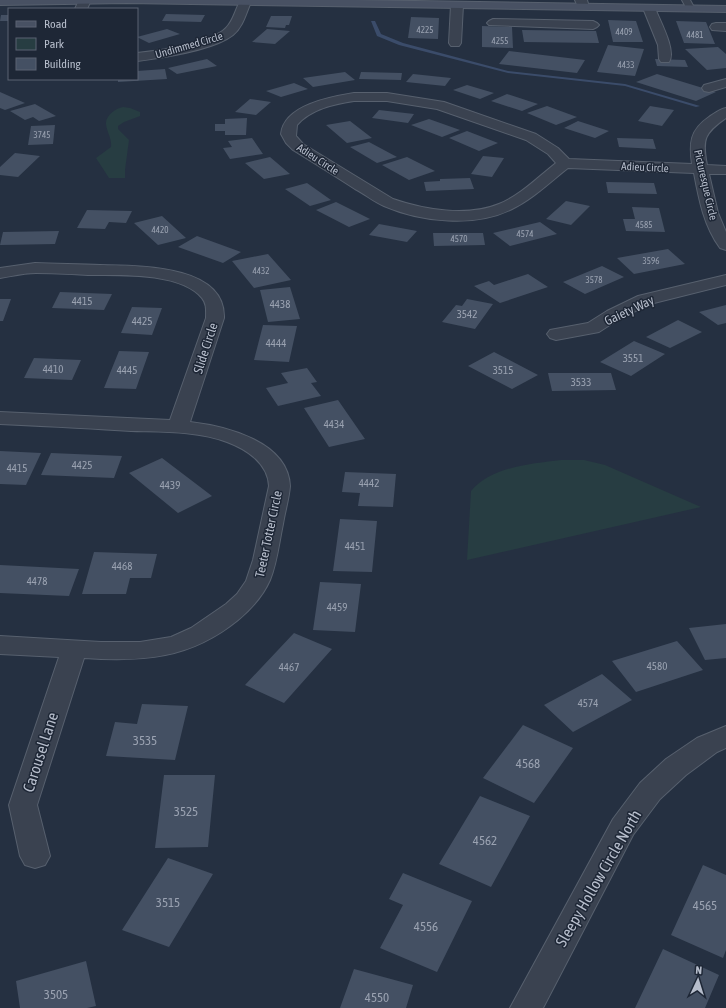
<svg xmlns="http://www.w3.org/2000/svg" width="726" height="1008" viewBox="0 0 726 1008" font-family="'Asap Condensed',sans-serif">
<style>
.green{fill:#273d42}
.lines{fill:none;stroke-linecap:round;stroke-linejoin:round}
.stream{fill:#3b4c6a;fill-rule:evenodd}
.building{fill:#445063}
.lane-casing{stroke:#57606e;stroke-width:2}
.street-casing{stroke:#57606e;stroke-width:2}
.secondary-casing{stroke:#57606e;stroke-width:2}
.lane{fill:#3a4250;fill-rule:evenodd}
.street{fill:#3a4250;fill-rule:evenodd}
.secondary{fill:#485163;fill-rule:evenodd}
.labels{text-anchor:middle;stroke-width:3;stroke-linejoin:round;paint-order:stroke}
.far-number-label{font-size:9px;fill:#9aa2b1}
.far-street-label{font-size:11px;fill:#b6bdcb;stroke:#1e2736}
.number-label{font-size:11px;fill:#9aa2b1}
.street-label{font-size:13px;fill:#b6bdcb;stroke:#1e2736}
.near-number-label{font-size:13px;fill:#9aa2b1}
.near-street-label{font-size:16px;fill:#b6bdcb;stroke:#1e2736}
</style>
<rect width="100%" height="100%" fill="#253041"/>
<path class="green" d="M123,107l7,1 10,4v4l-16,6 -6,4v3l11,11 -4,30v8h-16l-13,-20 15,-11c1,-9 -4,-14 -5,-23 -1,-8 10,-16 17,-17z
M561,460h23l21,5 96,42 -234,53 4,-69c21,-25 60,-27 90,-31z"/>
<g class="lines">
<path class="stream" d="M371,21h4l6,13 22,9 105,28 117,13 75,22 -4,1 -71,-21 -117,-13 -109,-28 -22,-9z"/>
</g>
<path class="building" d="M166,14l39,1 -4,7 -39,-1z
M1,15h8v6h-9z
M271,16h21l-3,9h-3l-1,3 -19,-1z
M411,17l28,1 -1,21 -30,-1z
M608,20l28,1 7,21h-30z
M676,21l30,1 9,22 -31,-1z
M482,26l30,1 1,21 -31,-1z
M167,29l13,5 -31,9 -12,-6z
M267,29l23,2 -15,13 -23,-2z
M522,30l74,1 3,12 -75,-1z
M608,45l36,4 -9,27 -38,-4z
M718,47l8,7v14l-19,2 -22,-21z
M509,51l76,9 -8,13 -78,-9z
M207,59l10,7 -40,8 -9,-6z
M655,59l30,1 3,7 -31,-1z
M165,69l2,10 -49,3v-3h19v-8z
M345,72l10,8 -42,7 -10,-9z
M361,72l41,1 -1,7 -42,-1z
M413,74l38,4 -6,8 -39,-4z
M657,74l59,18 -20,9 -60,-19z
M294,83l14,6 -27,8 -15,-6z
M467,85l27,8 -14,6 -27,-9z
M0,92l25,11 -20,7 -5,-2z
M507,94l31,10 -16,7 -31,-10z
M250,99l21,3 -15,13 -21,-3z
M35,104l21,12 -17,5 -6,-4 -8,3 -15,-9z
M547,106l30,11 -21,8 -29,-12z
M650,106l24,4 -12,16 -24,-5z
M379,110l35,4 -6,9 -36,-5z
M247,118l-1,17h-21v-4h-10v-7h10v-5z
M429,119l31,11 -18,7 -31,-12z
M350,121l22,17 -25,5 -21,-18z
M578,121l31,10 -14,7 -31,-10z
M55,125l-2,19 -25,1 3,-19z
M467,131l31,12 -19,8 -30,-13z
M252,138l11,16 -33,5 -7,-11 9,-1 -4,-6z
M617,138l36,1 3,10 -37,-2z
M369,142l28,15 -20,6 -27,-16z
M15,153l25,3 -22,21 -18,-2v-8z
M483,156l21,2 -12,19 -21,-3z
M270,157l20,17 -26,5 -19,-16z
M407,157l28,14 -26,9 -27,-15z
M470,178l4,11 -48,2 -2,-9 16,-1v-2z
M606,182l48,1 3,11 -49,-1z
M307,183l24,17 -21,6 -25,-17z
M566,201l24,5 -19,19 -25,-6z
M336,202l34,17 -21,8 -33,-17z
M632,207l27,1 6,24 -39,-1 -3,-12h12z
M87,210l45,1 -6,12 -17,-1 -4,7 -28,-1z
M162,216l24,22 -28,7 -24,-22z
M540,222l17,12 -47,12 -17,-13z
M379,224l38,7 -10,11 -38,-7z
M59,231l-4,13 -55,1 3,-13z
M433,233h50l2,12 -51,1z
M197,236l44,16 -18,11 -45,-16z
M668,249l17,15 -51,10 -17,-16z
M268,254l23,26 -37,8 -22,-27z
M602,266l22,11 -39,17 -22,-12z
M528,274l20,13 -48,16 -26,-17 15,-5 5,4z
M290,287l10,32 -32,3 -8,-32z
M60,292l52,2 -8,16 -52,-2z
M0,299h11l-8,22h-3z
M467,299l26,5 -18,25 -33,-7 14,-17 6,1z
M726,305v18l-8,2 -19,-13z
M132,307l30,1 -10,27 -31,-2z
M678,320l24,12 -32,16 -24,-11z
M263,325l34,1 -8,36 -35,-2z
M634,341l31,13 -34,22 -31,-14z
M119,351l30,1 -13,37 -32,-1z
M494,352l44,23 -26,14 -44,-23z
M34,358l47,2 -9,20 -48,-2z
M307,368l10,14 -6,1 10,13 -43,10 -12,-18 22,-5 -7,-10z
M548,373h63l5,17 -64,1z
M338,400l27,39 -36,8 -25,-39z
M0,451l41,2 -15,32 -26,-1z
M51,453l71,3 -8,22 -73,-3z
M162,458l50,38 -34,17 -49,-40z
M345,472l51,2 -3,33 -35,-1 2,-13 -18,-1z
M340,519l37,2 -5,51 -39,-1z
M94,552l63,2 -6,24h-21l-4,16h-44z
M0,565l79,4 -10,27 -69,-3z
M320,582l41,2 -6,48 -42,-2z
M726,624v34l-21,2 -16,-32z
M294,633l38,16 -48,54 -39,-18z
M677,641l26,29 -67,22 -24,-31z
M602,674l30,26 -59,32 -29,-27z
M142,704l46,2 -13,54 -69,-4 9,-34 22,2z
M523,725l50,23 -39,55 -51,-25z
M164,775h51l-7,72 -53,1z
M480,796l50,20 -39,71 -52,-23z
M168,858l45,16 -44,73 -47,-17z
M703,865l23,10v75l-3,8 -52,-23z
M403,873l69,28 -35,71 -57,-24 23,-43 -14,-6z
M663,949l56,26 -14,33h-70z
M86,961l10,45 -9,2h-67l-4,-27z
M354,969l59,16 -7,23h-66z"/>
<g class="lines">
<defs>
<path id="lane" d="M682,0h8l5,9 -1,2h-6z"/>
<path id="street" d="M79,0h12l-4,9h-12z
M241,0h8l2,2c-5,11 -8,25 -18,33 -19,15 -72,23 -96,26v-8c21,-2 75,-10 89,-25 8,-8 9,-19 15,-28z
M575,0h12l2,7 -2,2h-8z
M457,2l4,1 2,2 -2,38 -2,3h-8l-2,-3 2,-38 2,-2z
M649,5l4,1 2,2c4,11 22,43 14,54h-8l-2,-3 -1,-14 -15,-37 2,-2z
M493,19l100,2 4,2 2,2 -2,2 -4,2 -104,-4 -2,-2 2,-2z
M716,23h10v8l-14,-1 -2,-3 2,-3z
M726,79v8l-17,5 -5,-1 -2,-3 2,-3z
M354,93h33l57,9 92,32 22,14 11,11 123,5c-3,-21 -2,-34 17,-47 6,-4 11,-8 17,-9v10c-22,15 -24,22 -19,47l19,1v8h-17l9,39 8,19v18l-6,-2c-16,-22 -21,-48 -26,-75l-126,-5c-18,14 -35,31 -56,41 -37,19 -91,13 -128,-3 -10,-4 -19,-12 -29,-17 -20,-13 -41,-26 -62,-39l-7,-7 -5,-9c3,-29 49,-37 73,-41zM354,101h33l50,8 89,31 22,14 8,9c-18,14 -35,32 -57,41 -32,13 -74,6 -106,-5l-90,-55 -7,-8 1,-11c14,-16 37,-21 57,-24z
M35,263c22,1 43,1 65,2 37,1 126,-1 124,53l-34,104c35,4 98,19 100,64 -1,13 -5,25 -7,38 -4,19 -6,39 -13,56 -7,16 -19,29 -32,40 -48,39 -95,42 -154,38l-47,147 13,51 -5,9 -10,3 -10,-3 -5,-9 -11,-51 50,-148 -59,-3v-18l101,6h39l31,-5 20,-9 35,-24 11,-10 9,-13 7,-21 16,-74c-1,-23 -23,-37 -42,-44 -30,-11 -64,-10 -96,-11 -44,-3 -87,-5 -131,-7v-12l170,8 36,-102c0,-7 1,-14 -4,-20 -21,-26 -83,-23 -114,-23 -17,-1 -35,-2 -52,-2 -12,0 -24,3 -36,5v-10z
M726,275v10l-76,19 -31,15 -20,13 -43,8 -6,-2 -3,-4 3,-4 38,-7 19,-12 31,-15z
M726,726v22l-9,4 -31,23 -26,24 -27,36 -90,173h-33l103,-189 27,-36 26,-24 31,-21z"/>
<path id="secondary" d="M0,0h353l373,6v6l-599,-9 -127,2z"/>
</defs>
<use href="#lane" class="lane-casing"/>
<use href="#street" class="street-casing"/>
<use href="#secondary" class="secondary-casing"/>
<use href="#lane" class="lane"/>
<use href="#street" class="street"/>
<use href="#secondary" class="secondary"/>
</g>
<g class="labels">
<g class="far-number-label">
<text x="425" y="33">4225</text>
<text x="624" y="35">4409</text>
<text x="695" y="38">4481</text>
<text x="500" y="44">4255</text>
<text x="626" y="68">4433</text>
<text x="42" y="138">3745</text>
<text x="644" y="228">4585</text>
<text x="160" y="233">4420</text>
<text x="525" y="237">4574</text>
<text x="459" y="242">4570</text>
<text x="651" y="264">3596</text>
<text x="261" y="274">4432</text>
<text x="594" y="283">3578</text>
</g>
<g class="far-street-label">
<text transform="translate(189 45) rotate(-16)" y="4">Undimmed Circle</text>
<text transform="translate(318 159) rotate(33)" y="4">Adieu Circle</text>
<text transform="translate(645 167) rotate(3)" y="4">Adieu Circle</text>
<text transform="translate(706 185) rotate(77)" y="4">Picturesque Circle</text>
</g>
<g class="number-label">
<text x="82" y="305">4415</text>
<text x="280" y="308">4438</text>
<text x="467" y="318">3542</text>
<text x="142" y="325">4425</text>
<text x="276" y="347">4444</text>
<text x="633" y="362">3551</text>
<text x="53" y="373">4410</text>
<text x="127" y="374">4445</text>
<text x="503" y="374">3515</text>
<text x="581" y="386">3533</text>
<text x="334" y="428">4434</text>
<text x="82" y="469">4425</text>
<text x="17" y="472">4415</text>
<text x="369" y="487">4442</text>
<text x="170" y="489">4439</text>
<text x="355" y="550">4451</text>
<text x="122" y="570">4468</text>
<text x="37" y="585">4478</text>
<text x="337" y="611">4459</text>
<text x="657" y="670">4580</text>
<text x="289" y="671">4467</text>
<text x="588" y="707">4574</text>
</g>
<g class="street-label">
<text transform="translate(629 310) rotate(-25)" y="5">Gaiety Way</text>
<text transform="translate(205 348) rotate(-72)" y="5">Slide Circle</text>
<text transform="translate(268 534) rotate(-78)" y="5">Teeter Totter Circle</text>
</g>
<g class="near-number-label">
<text x="145" y="745">3535</text>
<text x="528" y="768">4568</text>
<text x="186" y="816">3525</text>
<text x="485" y="845">4562</text>
<text x="168" y="907">3515</text>
<text x="705" y="910">4565</text>
<text x="426" y="931">4556</text>
<text x="56" y="999">3505</text>
<text x="377" y="1002">4550</text>
</g>
<g class="near-street-label">
<text transform="translate(40 752) rotate(-72)" y="6">Carousel Lane</text>
<text transform="translate(598 878) rotate(-60)" y="6">Sleepy Hollow Circle North</text>
</g>
</g>
<rect x="8" y="8" width="130" height="72" fill="#1e2736" stroke="#5b6372"/>
<rect x="16" y="21" width="20" height="6" fill="#485163" stroke="#5b6372"/>
<text x="44" y="28" font-size="12" fill="#b6bdcb">Road</text>
<rect x="16" y="38" width="20" height="12" fill="#273d42" stroke="#5b6372"/>
<text x="44" y="48" font-size="12" fill="#b6bdcb">Park</text>
<rect x="16" y="58" width="20" height="12" fill="#445063" stroke="#5b6372"/>
<text x="44" y="68" font-size="12" fill="#b6bdcb">Building</text>
<g transform="translate(698 980) rotate(4)" stroke="#1e2736" stroke-width="3" paint-order="stroke">
<path d="M0-3L7 15L0 10L-7 15Z" fill="#b6bdcb"/>
<text y="-6" font-size="11" font-weight="bold" text-anchor="middle" fill="#b6bdcb">N</text>
</g>
</svg>
